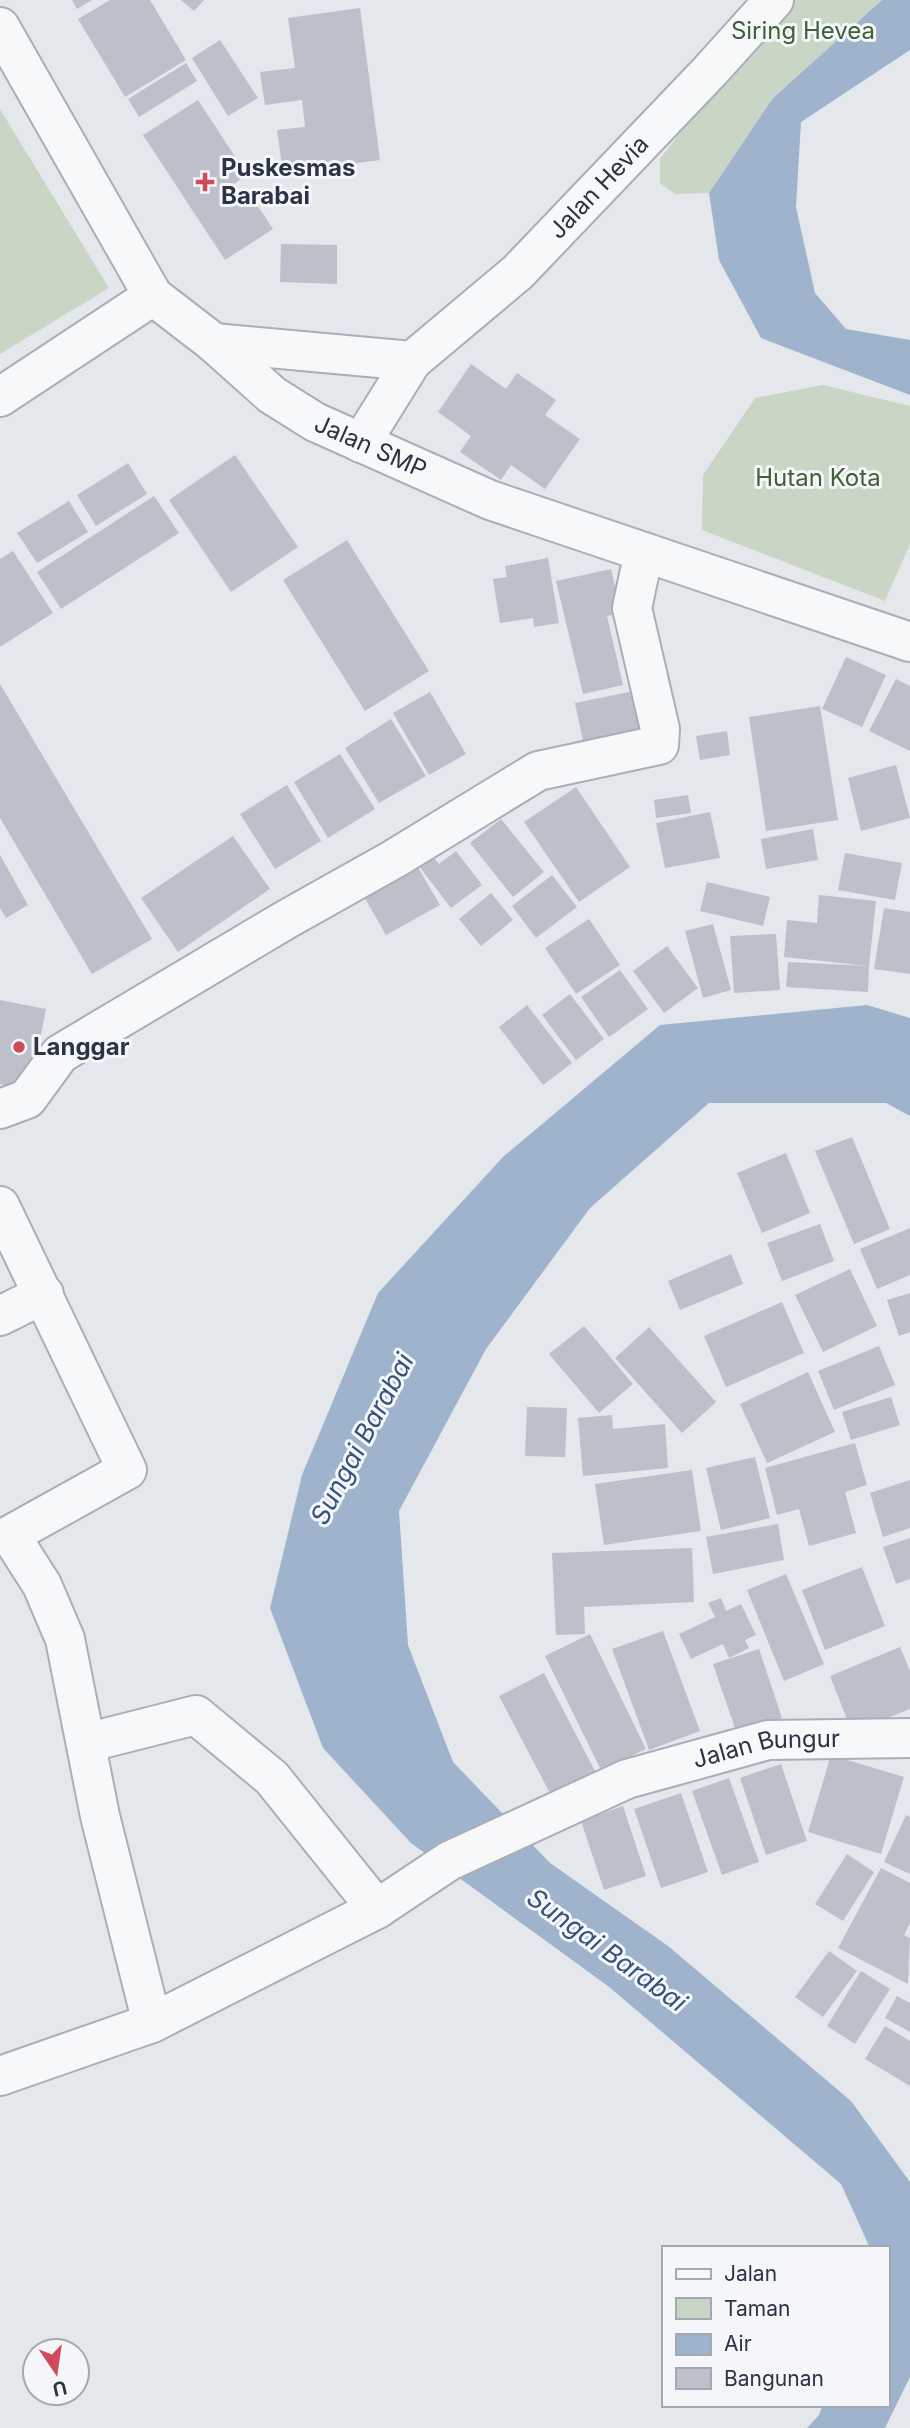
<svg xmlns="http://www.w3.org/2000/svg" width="910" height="2428" viewBox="0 0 910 2428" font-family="Inter,sans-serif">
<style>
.green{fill:#c9d6c5}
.water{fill:#9fb4cc}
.building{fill:#bbc0ca}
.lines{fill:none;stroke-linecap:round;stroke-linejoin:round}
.street-casing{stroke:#a9aeb7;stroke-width:42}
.street{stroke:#f7f8fa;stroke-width:38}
.poi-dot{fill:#d1495b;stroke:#f4f6f9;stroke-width:2.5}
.labels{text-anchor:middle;stroke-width:6;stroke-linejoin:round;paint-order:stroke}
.park-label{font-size:24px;fill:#3f6138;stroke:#f4f6f9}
.poi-label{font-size:24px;font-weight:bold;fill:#2b3445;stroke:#f4f6f9;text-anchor:start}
.street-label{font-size:24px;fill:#2b3445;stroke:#f4f6f9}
.water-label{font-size:26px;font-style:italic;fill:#34527a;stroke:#f4f6f9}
</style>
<rect width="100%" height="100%" fill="#e4e7ec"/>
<path class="green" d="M789,0h93l-109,98 -64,95 -34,1 -15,-11v-24l79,-103z
M0,109l109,179 -109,66z
M823,385l87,21v138l-25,57 -183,-71 1,-55 52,-77z"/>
<path class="water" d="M882,0h28v50l-109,72 -5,85 19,86 31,36 64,11v55l-149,-57 -42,-78 -10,-67 64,-95z
M867,1005l43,13v98l-24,-13h-177l-119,105 -104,141 -87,162 9,134 45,117 97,101 118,83 183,155 59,81v195l-25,51h-78l12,-13 4,-10h64v-157h-17l-29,-64 -233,-198 -197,-143 -88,-95 -53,-140 32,-133 76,-182 125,-136 157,-132z"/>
<path class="building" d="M72,0h20l-15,9z
M110,0h40l36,60 -61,37 -47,-78z
M181,0h23l-10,11z
M360,8l20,152 -97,13 -6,-43 28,-3 -3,-27 -37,5 -5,-33 35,-4 -7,-50z
M220,40l38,58 -30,18 -36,-58z
M186,63l11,18 -58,36 -11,-18z
M198,100l49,75 -22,15 10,16 16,-10 22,33 -48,31 -82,-125z
M281,244l56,1v39l-57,-2z
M471,364l35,25 11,-16 39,27 -11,15 35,24 -35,50 -34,-24 -10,15 -41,-28 11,-16 -33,-24z
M235,455l63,92 -67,45 -62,-92z
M128,463l19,31 -51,32 -19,-31z
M154,496l25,37 -118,76 -24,-37z
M69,501l19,31 -51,31 -20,-30z
M347,540l82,131 -64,40 -82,-131z
M13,551l40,62 -53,34v-88z
M548,558l11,65 -25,4 -1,-9 -33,5 -7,-44 14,-2 -2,-11z
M611,569l10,44 -14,3 16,69 -40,9 -27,-113z
M846,657l40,18 -24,52 -40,-18z
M896,679l14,7v65l-41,-20z
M0,684l152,255 -60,35 -92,-156z
M634,691l9,48 -58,12 -10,-48z
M430,692l36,62 -37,21 -36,-62z
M820,706l18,114 -72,11 -17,-114z
M391,719l35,57 -47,27 -34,-55z
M727,731l3,24 -30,5 -4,-24z
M340,754l35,55 -47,29 -34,-56z
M896,765l14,53 -49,13 -13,-53z
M287,785l34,56 -46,28 -35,-55z
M576,787l54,80 -51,35 -55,-80z
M688,795l3,18 -35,5 -2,-18z
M710,812l10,46 -55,10 -9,-45z
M501,819l43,53 -31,25 -43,-54z
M813,829l5,31 -52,9 -5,-30z
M233,836l37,53 -92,63 -37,-54z
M428,850l11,14 17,-13 26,34 -31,23 -36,-47z
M845,853l57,10 -7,37 -57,-10z
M0,855l28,50 -22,13 -6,-10z
M416,864l24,41 -54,30 -23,-40z
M552,875l25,32 -41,31 -24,-32z
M707,882l63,15 -7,29 -63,-15z
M491,893l22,27 -32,26 -22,-27z
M819,895l57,6 -7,65 -85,-9 3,-37 30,3z
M884,908l26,4v62l-36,-5z
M589,919l31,46 -44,29 -31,-46z
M713,924l18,66 -28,8 -18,-67z
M776,934l4,56 -46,3 -4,-57z
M667,946l31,42 -34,25 -31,-42z
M788,962l81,4 -1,26 -82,-5z
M620,970l28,39 -39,28 -28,-40z
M570,994l34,45 -28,21 -34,-45z
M0,1000l46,9 -16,81 -30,-6z
M527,1005l45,58 -29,22 -44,-58z
M852,1137l38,92 -36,15 -39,-93z
M786,1153l24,60 -48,20 -25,-60z
M820,1224l14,37 -52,20 -15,-38z
M910,1228v47l-33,14 -17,-40z
M731,1254l12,30 -63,26 -12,-29z
M850,1269l27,57 -54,26 -28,-57z
M910,1293v39l-11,4 -12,-36z
M782,1302l22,51 -78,34 -22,-51z
M584,1326l49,58 -34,29 -50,-59z
M649,1327l67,75 -34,31 -67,-75z
M879,1346l16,39 -61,25 -16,-39z
M808,1372l27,60 -68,31 -27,-59z
M891,1397l9,28 -49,15 -9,-28z
M527,1407l40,1 -2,49 -40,-1z
M612,1415l1,14 52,-5 3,44 -85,8 -5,-58z
M855,1443l12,42 -22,7 11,41 -47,13 -10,-37 -22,6 -12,-47z
M755,1457l15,61 -49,12 -15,-62z
M692,1470l9,61 -97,14 -9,-61z
M910,1480v48l-27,9 -13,-44z
M778,1524l6,36 -71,14 -7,-37z
M910,1538v41l-14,5 -13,-37z
M692,1548l2,54 -110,5 1,27 -29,1 -4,-82z
M862,1567l23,59 -60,24 -23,-60z
M786,1574l38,90 -40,17 -37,-91z
M721,1598l5,13 15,-7 15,31 -11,5 4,8 -20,10 -6,-14 -32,15 -12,-25 36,-17 -7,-14z
M663,1631l37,100 -51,19 -37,-101z
M590,1634l56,115 -45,21 -56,-114z
M900,1647l10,24v38l-58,23 -22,-56z
M759,1649l23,69 -45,16 -24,-70z
M544,1673l53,102 -44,24 -54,-103z
M831,1755l73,22 -23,77 -73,-22z
M781,1764l26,77 -41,14 -26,-77z
M729,1778l30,84 -37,13 -30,-84z
M681,1793l27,79 -47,16 -27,-79z
M623,1806l23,70 -42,14 -23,-69z
M906,1815l4,2v57l-26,-12z
M847,1854l27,18 -31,49 -28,-17z
M881,1868l29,15v40l-6,12 6,3 -2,46 -70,-36z
M829,1951l28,20 -34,46 -28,-20z
M861,1971l29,18 -35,55 -28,-18z
M897,1996l13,7v29l-25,-14z
M885,2026l25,15v45l-45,-27z"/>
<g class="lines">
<defs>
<g id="street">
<path id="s1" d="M0,27l153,269 61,47 58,52 43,27 175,78 420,142"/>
<path d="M214,343l198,18"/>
<path d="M0,397l153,-101"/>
<path id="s2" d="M361,443l51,-82 106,-89 192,-201 64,-71"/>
<path d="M0,1109l27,-10 33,-45 227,-135 107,-60 144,-88 121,-26 1,-16 -28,-121 12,-56"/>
<path id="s3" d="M0,1206l127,264 -117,65 32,50 23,54 35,177 52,207 225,-114 72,-48 178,-82 141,-39 142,-2"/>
<path d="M0,1316l44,-22"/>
<path d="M86,1743l110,-28 76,63 105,131"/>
<path d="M0,2076l152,-53"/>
</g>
</defs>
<use href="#street" class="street-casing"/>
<use href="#street" class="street"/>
</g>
<g class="poi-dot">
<path d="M201.5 171.5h7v7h7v7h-7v7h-7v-7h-7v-7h7z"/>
<circle cx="19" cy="1047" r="7"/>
</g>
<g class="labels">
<g class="park-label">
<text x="803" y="39">Siring Hevea</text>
<text x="818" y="486">Hutan Kota</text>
</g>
<g class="poi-label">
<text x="221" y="176">Puskesmas<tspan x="221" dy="28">Barabai</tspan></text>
<text x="33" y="1055">Langgar</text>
</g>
<g class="street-label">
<text dy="8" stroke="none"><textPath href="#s2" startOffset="352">Jalan Hevia</textPath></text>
<text dy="8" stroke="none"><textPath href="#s1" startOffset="576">Jalan SMP</textPath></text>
<text dy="8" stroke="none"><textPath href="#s3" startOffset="1617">Jalan Bungur</textPath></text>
</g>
<g class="water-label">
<text transform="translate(362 1439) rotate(-62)" y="9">Sungai Barabai</text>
<text transform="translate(607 1950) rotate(36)" y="9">Sungai Barabai</text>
</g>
</g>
<rect x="662" y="2246" width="228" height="161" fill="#f4f6f9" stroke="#a4a8b1" stroke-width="2"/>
<rect x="676" y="2269" width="35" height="10" fill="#f7f8fa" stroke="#a4a8b1" stroke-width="2"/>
<text x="724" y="2281" font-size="21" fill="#2b3445">Jalan</text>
<rect x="676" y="2298" width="35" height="21" fill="#c9d6c5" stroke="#a4a8b1" stroke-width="2"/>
<text x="724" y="2316" font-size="21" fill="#2b3445">Taman</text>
<rect x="676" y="2334" width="35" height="21" fill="#9fb4cc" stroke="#a4a8b1" stroke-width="2"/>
<text x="724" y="2351" font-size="21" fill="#2b3445">Air</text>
<rect x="676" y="2368" width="35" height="21" fill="#bbc0ca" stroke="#a4a8b1" stroke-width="2"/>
<text x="724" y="2386" font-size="21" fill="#2b3445">Bangunan</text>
<g transform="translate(56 2372) rotate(167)"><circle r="33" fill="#f4f6f9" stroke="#a4a8b1" stroke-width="2"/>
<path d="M0-5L12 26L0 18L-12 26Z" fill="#d1495b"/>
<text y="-10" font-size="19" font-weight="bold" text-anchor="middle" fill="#2b3445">U</text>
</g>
</svg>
